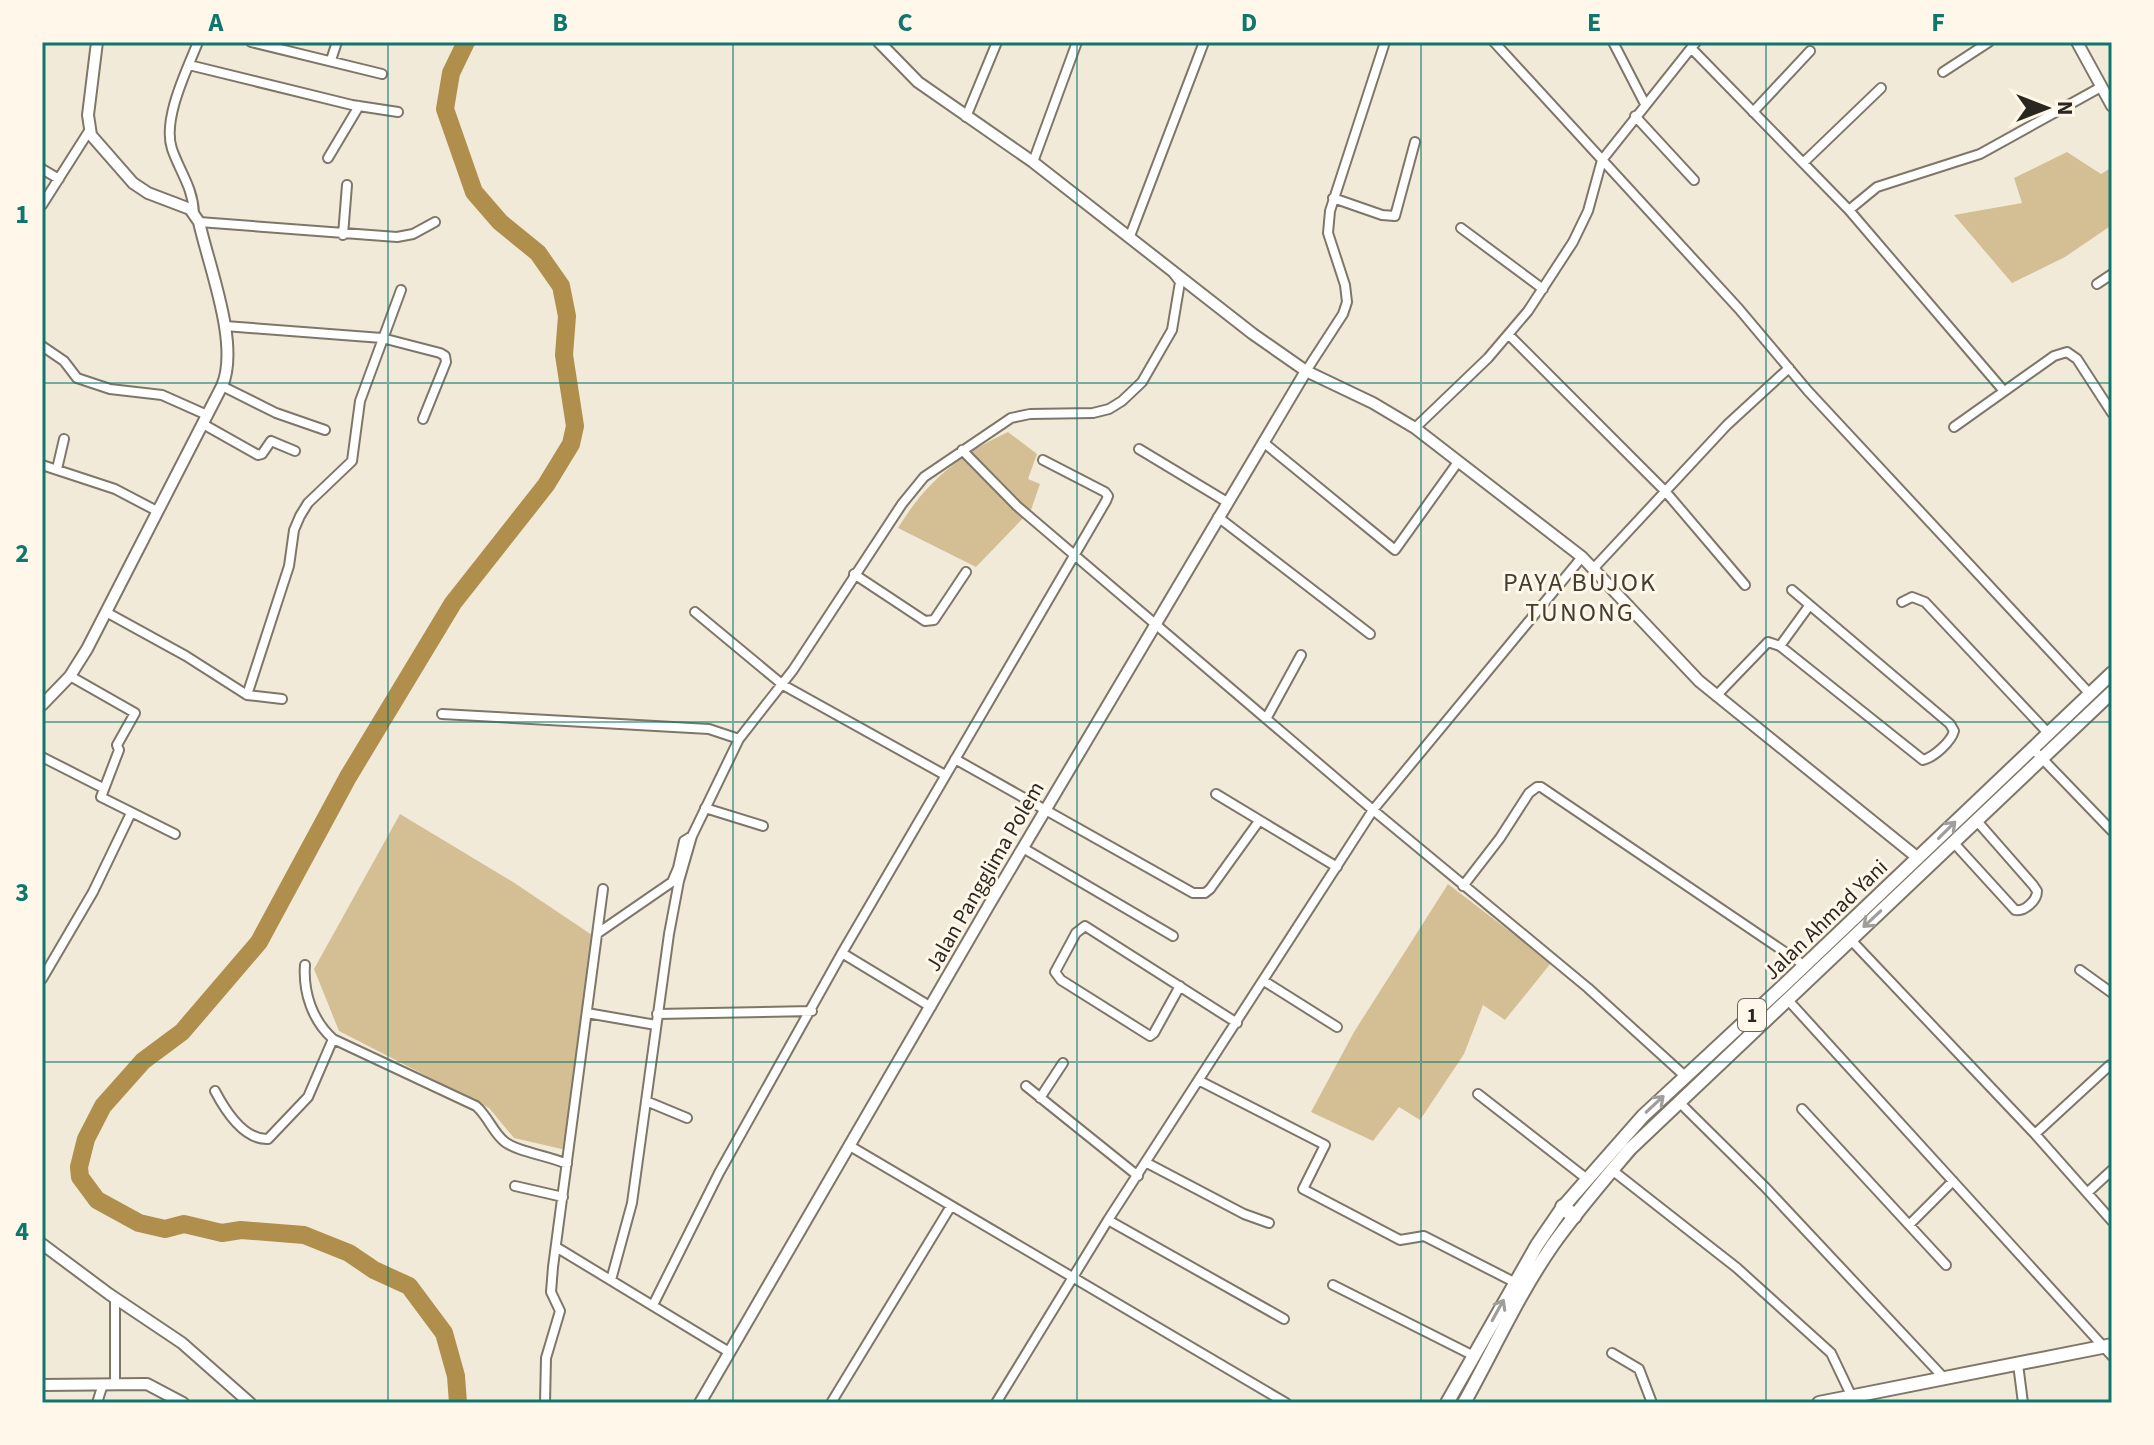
<svg xmlns="http://www.w3.org/2000/svg" width="2154" height="1445" viewBox="0 0 2154 1445" font-family="'Source Sans 3',sans-serif">
<style>
.green{fill:#d4bf95}
.lines{fill:none;stroke-linecap:round;stroke-linejoin:round}
.river{stroke:#af8f4b;stroke-width:18}
.minor-casing{stroke:#7e7668;stroke-width:12}
.tertiary-casing{stroke:#7e7668;stroke-width:14}
.secondary-casing{stroke:#7e7668;stroke-width:16}
.primary-casing{stroke:#7e7668;stroke-width:16}
.trunk-casing{stroke:#7e7668;stroke-width:18}
.minor{stroke:#fff;stroke-width:8}
.tertiary{stroke:#fff;stroke-width:10}
.secondary{stroke:#fff;stroke-width:12}
.primary{stroke:#fff;stroke-width:12}
.trunk{stroke:#fff;stroke-width:14}
.oneway{stroke:#9f9e9b}
.grid{fill:none;stroke:#0f766e;stroke-width:2;stroke-opacity:0.55}
.labels{text-anchor:middle;stroke-width:6;stroke-linejoin:round;paint-order:stroke}
.shield{fill:#fef7ea;stroke:#6a655d;stroke-width:2}
.shield-label{font-size:20px;font-weight:bold;fill:#2a2721}
.street-label{font-size:22px;fill:#2a2721;stroke:#fef7ea}
.quarter-label{font-size:26px;letter-spacing:2px;fill:#433c2f;stroke:#fef7ea}
.neatline{fill:none;stroke:#0f766e;stroke-width:3}
.grid-label{font-size:26px;text-anchor:middle;font-weight:bold;fill:#0f766e}
</style>
<rect width="100%" height="100%" fill="#f2ead9"/>
<path class="green" d="M2067,152l34,22 11,-7v58l-47,32 -53,26 -58,-68 68,-12 -8,-25z
M1008,432l29,22 -9,25 12,5 -9,26 -55,57 -78,-39c28,-46 61,-73 110,-96z
M400,814l113,68 79,53 -26,215 -52,-12 -25,-30 -150,-77 -25,-62z
M1448,884l103,79 -46,57 -22,-15 -19,49 -44,66 -21,-13 -26,34 -62,-29 43,-80z"/>
<g class="lines">
<path class="river" d="M458,1403l-2,-27 -12,-43 -35,-47 -35,-16 -25,-17 -45,-18 -63,-5 -19,3 -38,-9 -19,5 -26,-6 -42,-23 -17,-23 -1,-10 7,-28 17,-33 40,-45 39,-29 77,-90 89,-165 105,-174 93,-118 25,-41 4,-18 -11,-71 3,-39 -6,-30 -23,-33 -38,-31 -26,-30 -29,-83 6,-36 15,-31"/>
<defs>
<path id="minor" d="M251,42l131,32
M1494,42l245,267 69,82 282,303
M1613,42l32,62
M1691,48l158,162 154,180
M331,60l6,-18
M189,65l163,40 46,7
M1943,72l46,-30
M1753,112l57,-61
M1635,116l59,64
M966,117l31,-75
M328,158l31,-52
M1033,162l44,-120
M1803,163l78,-75
M42,169l17,10
M1333,198l49,17 13,1 20,-74
M42,205l47,-74
M1849,210l28,-23 103,-33 121,-67
M194,213c-1,-25 -14,-41 -22,-64 -10,-30 15,-79 26,-107
M199,222l198,15 16,-3 22,-12
M1461,228l82,61
M343,235l4,-50
M1130,236l74,-194
M2097,284l15,-10
M225,326l157,12 58,15 5,3 1,6 -23,57
M1509,335l156,156 80,94
M42,346l22,15 13,17 33,11 52,6 45,20
M1306,371l37,-57 4,-12 -2,-17 -17,-52 2,-22 55,-169
M222,386l54,27 49,17
M203,424l55,31 4,-1 9,-13 24,10
M1954,427l100,-71 13,-4 10,7 35,54
M1415,428l73,-70 40,-47 45,-69 15,-31 14,-51 94,-118
M1263,442l132,108 63,-88
M1139,449l88,53
M962,450l55,56 356,304 215,178 98,89
M42,465l73,24 42,22
M57,469l7,-30
M1218,517l152,117
M1594,568l133,-143 62,-57
M854,574l71,47 9,-1 32,-48
M1902,602l10,-5 13,5 123,131
M106,612l80,44 61,39 35,4
M695,612l88,73 162,90
M1780,646l29,-40
M70,676l65,37 -18,32 2,5 -18,47 74,37
M247,695l42,-129 5,-36 6,-14 8,-13 44,-42 8,-60 41,-111
M1716,696l52,-54 12,4 143,114c11,-3 28,-18 31,-29l-4,-7 -158,-134
M442,714l267,15 30,10
M1266,719l35,-64
M2032,748l80,83
M42,757l61,31
M955,759l238,134h12l5,-4 49,-68
M1216,794l121,73
M705,808l58,18
M1953,842l62,68c9,2 22,-9 22,-19l-4,-6 -57,-65
M1023,848l150,88
M1463,886l37,-48 29,-45 8,-6h4l263,178
M598,933l74,-51 6,-14 6,-27 8,-5
M1850,939l185,195 77,87
M842,953l89,54
M305,965c-2,27 7,55 28,74l143,67c12,10 17,27 29,36 13,10 45,14 62,22
M2080,970l32,23
M42,979l51,-87 38,-79
M1264,981l73,46
M1180,986l-26,47 -4,3 -89,-56 -6,-8 21,-39 9,-7 152,97
M1788,1000l324,356
M587,1013l69,12
M657,1014l155,-3
M1200,1081l125,64 -22,44 97,51 24,-4 90,46
M1026,1086l112,90
M215,1091c10,19 29,49 53,48l40,-42 25,-58
M1478,1094l109,85
M1040,1098l23,-35
M646,1101l41,17
M1679,1102l86,85 180,192
M1802,1109l144,156
M2035,1134l75,-69
M850,1146l436,257
M1147,1163l97,51 25,9
M1612,1170l125,98 94,85 21,44
M515,1186l48,11
M2087,1193l25,-23
M1108,1220l176,99
M1909,1225l44,-44
M556,1247l173,105
M611,1280l21,-77 37,-269 10,-53 13,-45 47,-97 54,-69 109,-166 22,-27 87,-59 19,-4 63,-1 16,-4 13,-8 20,-19 30,-52 8,-48 -6,-8
M1333,1285l139,70
M115,1298v85
M653,1305l66,-132 123,-220 264,-452 2,-5 -3,-4 -62,-32
M1612,1353l27,16 13,34
M2018,1364l5,39
M97,1403l6,-19
M545,1403l1,-45 14,-47 -9,-19 2,-25 50,-378
M831,1403l120,-197
M996,1403l112,-183 265,-410 209,-253"/>
<path id="tertiary" d="M879,42l39,40 115,80 220,172 53,37 67,32 42,25 167,129 117,124 219,177
M2077,42l35,64
M42,705l28,-29 17,-27 135,-263c18,-41 -13,-119 -23,-164l-9,-13 -42,-16 -15,-10 -42,-48 -3,-20 9,-73
M42,1244l67,50 73,49 68,60
M42,1385l105,-1 36,19
M700,1403l289,-498 317,-534"/>
<path id="secondary" d="M1819,1403l293,-58"/>
<path id="primary" d="M1447,1403l90,-158 26,-38 80,-91 139,-129 330,-314
M1464,1403c29,-52 54,-108 88,-157 24,-34 51,-65 78,-97l482,-457"/>
<path id="trunk" d="M1563,1207l11,9"/>
</defs>
<use href="#minor" class="minor-casing"/>
<use href="#tertiary" class="tertiary-casing"/>
<use href="#secondary" class="secondary-casing"/>
<use href="#primary" class="primary-casing"/>
<use href="#trunk" class="trunk-casing"/>
<use href="#minor" class="minor"/>
<use href="#tertiary" class="tertiary"/>
<use href="#secondary" class="secondary"/>
<use href="#primary" class="primary"/>
<use href="#trunk" class="trunk"/>
</g>
<defs><path id="oneway-shaft" d="M-6 0H5M1.5-3L5.5 0L1.5 3" fill="none" stroke-width="1.6" stroke-linecap="round" stroke-linejoin="round" transform="scale(2)"/></defs>
<g class="oneway">
<use href="#oneway-shaft" transform="translate(1947 830) rotate(-45)"/>
<use href="#oneway-shaft" transform="translate(1872 919) rotate(137)"/>
<use href="#oneway-shaft" transform="translate(1655 1104) rotate(-43)"/>
<use href="#oneway-shaft" transform="translate(1498 1310) rotate(-61)"/>
</g>
<path class="grid" d="M388,42v1361M733,42v1361M1077,42v1361M1421,42v1361M1766,42v1361M42,383h2070M42,722h2070M42,1062h2070"/>
<g class="labels">
<rect class="shield" x="1738" y="999" width="28" height="32" rx="6"/>
<g class="shield-label">
<text x="1752" y="1022">1</text>
</g>
<g class="street-label">
<text transform="translate(984 876) rotate(-60)" y="8">Jalan Pangglima Polem</text>
<text transform="translate(1825 919) rotate(-44)" y="8">Jalan Ahmad Yani</text>
</g>
<g class="quarter-label">
<text x="1580" y="591">PAYA BUJOK<tspan x="1580" dy="30">TUNONG</tspan></text>
</g>
</g>
<rect width="2154" height="1445" fill="none" stroke="#fef7ea" stroke-width="88"/>
<g transform="translate(2046 108) rotate(90)" stroke="#fef7ea" stroke-width="6" paint-order="stroke">
<path d="M0-6L14 30L0 20L-14 30Z" fill="#2a2721"/>
<text y="-12" font-size="22" font-weight="bold" text-anchor="middle" fill="#2a2721">N</text>
</g>
<rect x="44" y="44" width="2066" height="1357" class="neatline"/>
<g class="grid-label">
<text x="216" y="31">A</text>
<text x="560" y="31">B</text>
<text x="905" y="31">C</text>
<text x="1249" y="31">D</text>
<text x="1594" y="31">E</text>
<text x="1938" y="31">F</text>
<text x="22" y="223">1</text>
<text x="22" y="562">2</text>
<text x="22" y="901">3</text>
<text x="22" y="1240">4</text>
</g>
</svg>
